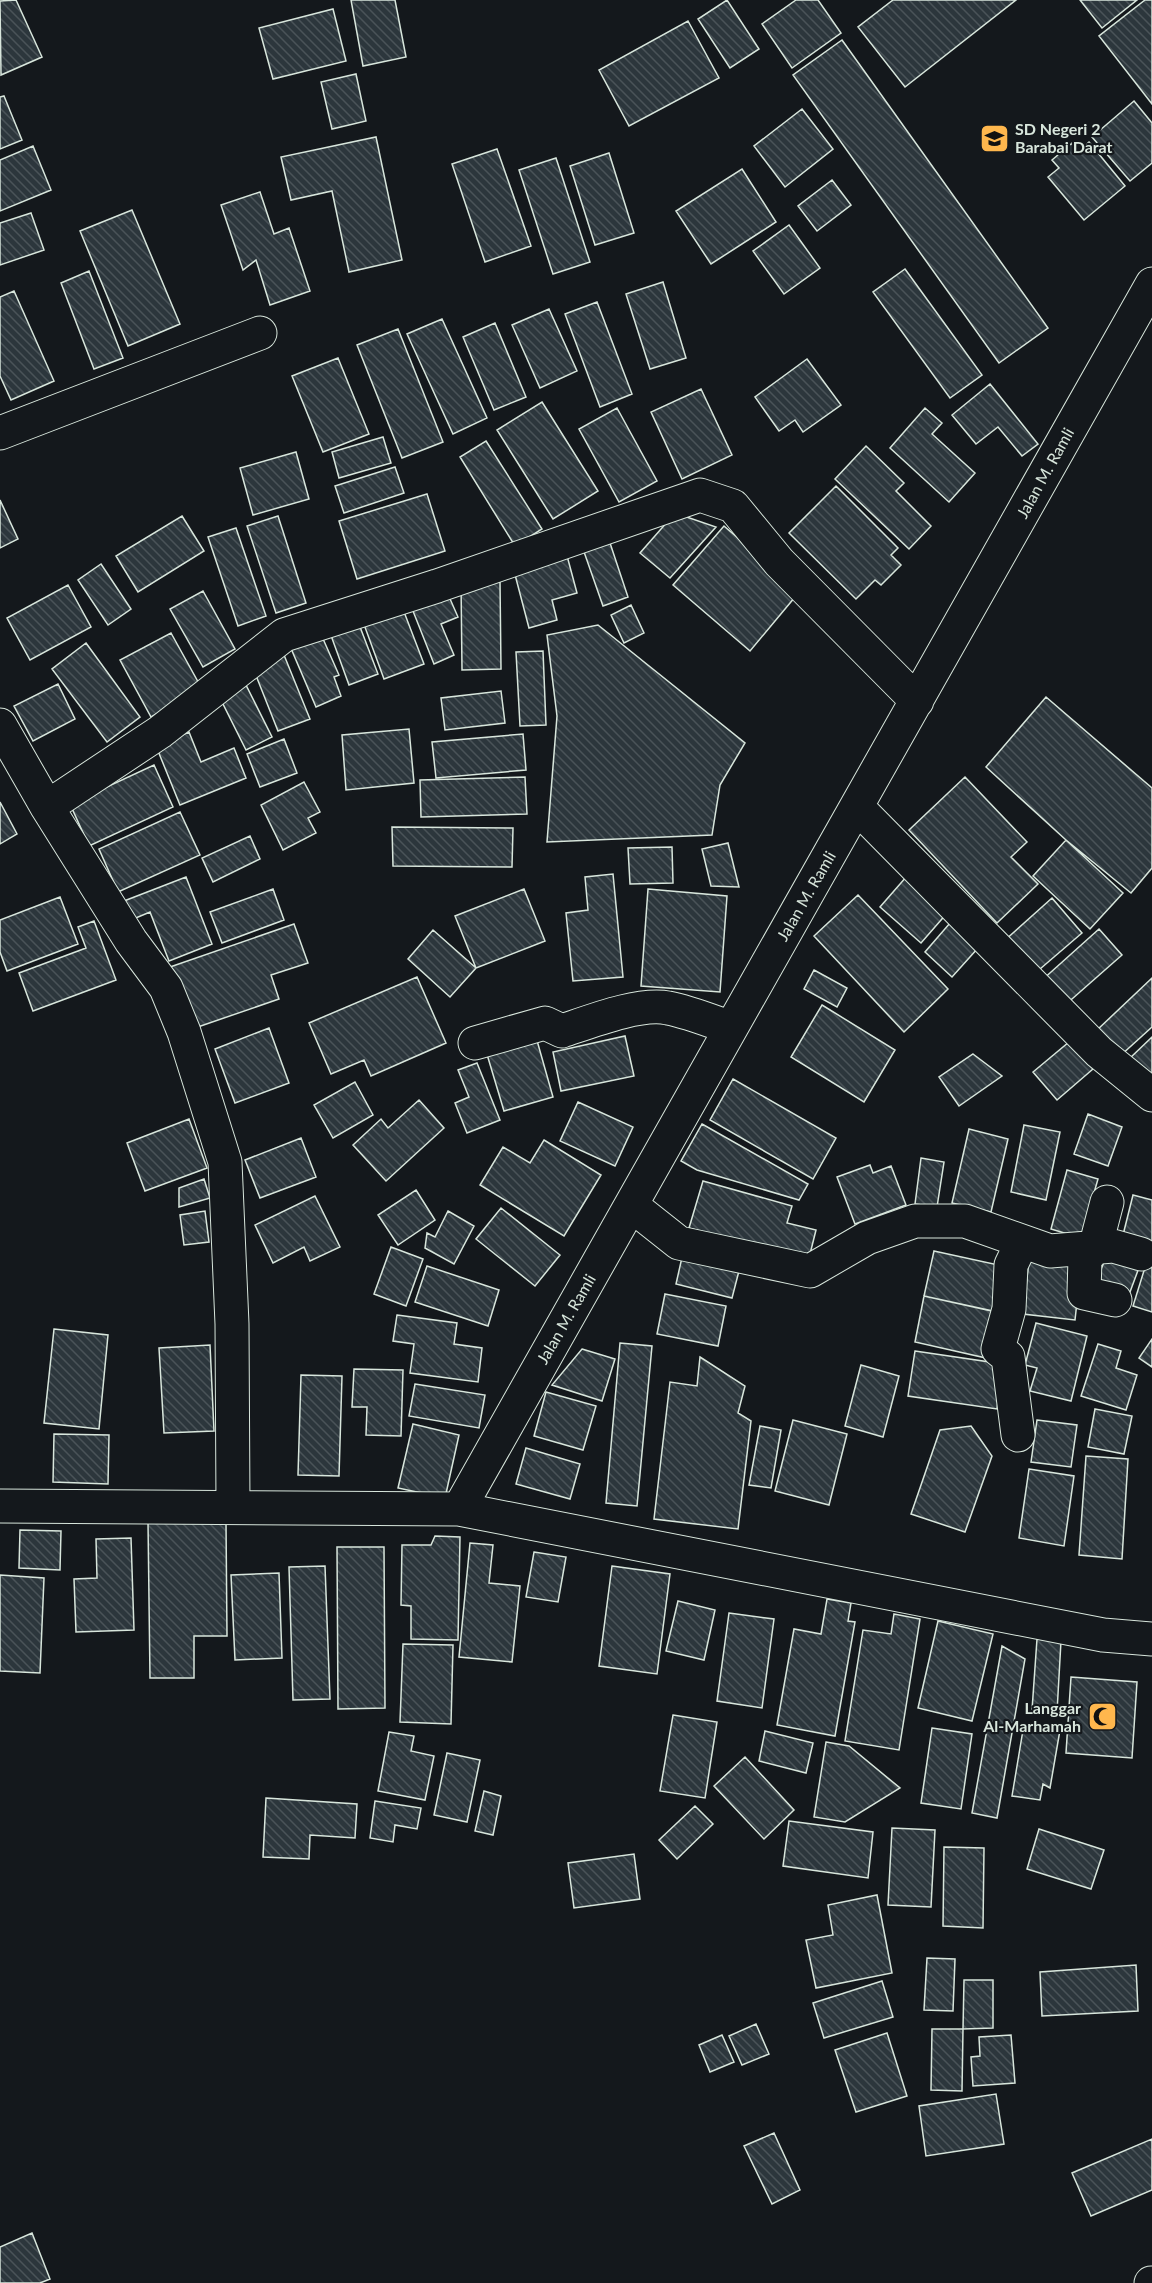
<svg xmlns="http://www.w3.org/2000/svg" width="1152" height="2283" viewBox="0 0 1152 2283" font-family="Lato,sans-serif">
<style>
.building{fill:url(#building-back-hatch);stroke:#d8e6dc;stroke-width:1.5}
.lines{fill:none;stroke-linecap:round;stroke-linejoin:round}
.street-casing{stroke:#d8e6dc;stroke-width:35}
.street{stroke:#14181c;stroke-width:33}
.labels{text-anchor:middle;stroke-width:4.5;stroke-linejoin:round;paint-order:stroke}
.poi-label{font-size:16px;font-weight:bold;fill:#d8e6dc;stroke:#14181c;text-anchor:start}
.street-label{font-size:16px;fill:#d8e6dc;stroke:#14181c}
</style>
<defs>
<pattern id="building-back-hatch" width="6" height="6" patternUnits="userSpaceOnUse" patternTransform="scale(1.5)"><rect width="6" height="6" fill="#2c363c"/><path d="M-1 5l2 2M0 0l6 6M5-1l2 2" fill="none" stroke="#4a5358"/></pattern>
</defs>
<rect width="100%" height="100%" fill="#14181c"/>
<path class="building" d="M16,0l26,57 -41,18 -1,-74z
M351,0h44l11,57 -43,9z
M727,0l32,49 -29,19 -32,-49z
M796,0h22l23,33 -49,35 -30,-44z
M893,0h123l-111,87 -47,-60z
M1080,0h57l-35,28z
M1145,0h7v104l-53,-68z
M333,9l13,52 -73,18 -14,-51z
M688,21l31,57 -90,48 -30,-56z
M842,40l206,288 -49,35 -206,-288z
M356,74l10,47 -34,8 -11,-47z
M4,96l18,44 -22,9v-52z
M1134,101l18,22v40l-22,18 -38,-44z
M802,109l31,40 -48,38 -31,-41z
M376,137l26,123 -53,12 -17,-81 -41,9 -10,-43z
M1089,142l36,44 -41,34 -36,-43 11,-9 -7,-8 20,-17 7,8z
M33,146l18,44 -51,21v-51z
M497,149l34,97 -46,16 -33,-98z
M609,153l25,80 -39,12 -25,-79z
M556,158l34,104 -37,12 -34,-104z
M742,169l34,53 -65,42 -35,-53z
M832,180l19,25 -34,26 -19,-25z
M260,192l14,42 15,-6 21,63 -40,14 -14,-45 -13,10 -22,-65z
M132,210l48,114 -52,22 -48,-115z
M31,213l13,37 -44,15v-42z
M789,225l31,43 -36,26 -31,-43z
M905,269l77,106 -32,23 -77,-106z
M89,271l34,87 -29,11 -33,-86z
M663,282l23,76 -36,11 -24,-75z
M14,291l40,90 -43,19 -11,-24v-79z
M597,302l35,92 -32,13 -35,-93z
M549,309l28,62 -37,17 -28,-63z
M442,319l45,99 -34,16 -46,-100z
M495,323l31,74 -32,13 -31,-73z
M398,329l45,113 -41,16 -45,-113z
M338,358l31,76 -46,18 -31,-76z
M807,359l34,46 -38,27 -8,-12 -16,11 -24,-34z
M990,384l48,60 -16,12 -24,-29 -22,17 -24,-29z
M701,389l31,66 -50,24 -31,-67z
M542,402l56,89 -45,28 -56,-89z
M617,408l40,73 -38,21 -40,-73z
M925,408l17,15 -10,11 43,39 -26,29 -59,-54z
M383,437l8,26 -52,15 -7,-26z
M486,441l56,88 -27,17 -55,-89z
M866,446l38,37 -8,8 35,35 -22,23 -74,-70z
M296,452l13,47 -56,16 -13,-47z
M395,467l9,26 -60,20 -9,-27z
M836,486l62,62 -7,7 10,10 -20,20 -6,-5 -19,19 -67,-66z
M427,494l18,57 -88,28 -18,-58z
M0,500l18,39 -18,9z
M675,513l41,14 -46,51 -30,-25z
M182,516l22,35 -66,41 -22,-36z
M278,516l28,87 -30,10 -29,-87z
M724,526l76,65 -50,60 -77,-66z
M236,528l30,88 -28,10 -30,-89z
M609,540l19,57 -25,9 -20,-57z
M566,552l11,41 -25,7 5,20 -28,8 -16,-61z
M101,564l30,45 -23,16 -30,-45z
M461,582h39l1,87 -39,1z
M68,585l23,42 -61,33 -23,-42z
M203,591l32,58 -32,18 -33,-58z
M447,592l11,25 -17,7 13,31 -20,9 -23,-58z
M401,604l23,60 -40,15 -22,-60z
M631,605l13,28 -20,10 -13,-28z
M357,619l21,55 -29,11 -20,-55z
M598,625l147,118 -25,42 -8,50 -165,7 10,-126 -10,-81z
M320,632l19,43 -5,2 7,19 -25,11 -26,-61z
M171,633l31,56 -51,28 -31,-57z
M86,643l54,74 -33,25 -55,-73z
M543,651l3,74 -26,1 -4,-74z
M284,655l26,64 -32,12 -25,-63z
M245,683l27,54 -26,13 -27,-54z
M58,684l17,35 -42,22 -19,-35z
M501,691l4,32 -60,7 -4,-32z
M1046,697l106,91v80l-21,25 -65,-53 -80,-73z
M409,729l5,54 -68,7 -4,-55z
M189,732l12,30 33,-14 12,30 -66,27 -24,-59z
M523,734l3,36 -90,8 -4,-36z
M284,739l13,34 -37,14 -13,-33z
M154,765l19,42 -84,39 -19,-42z
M525,777l2,37 -106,3 -1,-37z
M965,777l62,65 -16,15 27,27 -41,39 -88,-93z
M304,782l16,30 -12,6 8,15 -33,17 -22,-45z
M0,802l17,32 -17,10z
M180,812l20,43 -82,37 -19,-43z
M392,827l121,1 -1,39 -119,-1z
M250,836l10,23 -47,23 -11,-24z
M1066,840l57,53 -33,36 -57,-53z
M728,843l11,44 -28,-1 -9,-37z
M672,847l1,36 -43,1 -2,-36z
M613,874l10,103 -50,4 -7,-68 22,-3 -3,-33z
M907,876l41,36 -27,31 -41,-36z
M186,877l26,67 -43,17 -19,-49 -19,8 -7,-19z
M273,889l11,31 -62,23 -12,-31z
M524,889l21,52 -69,27 -21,-52z
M648,889l79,7 -7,96 -79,-6z
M858,895l90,94 -44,43 -90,-96z
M60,897l18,47 -71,27 -7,-19v-32z
M1052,898l30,35 -49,42 -29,-34z
M94,921l22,59 -83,31 -14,-38 67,-25 -8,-21z
M950,923l28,25 -26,29 -27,-25z
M294,924l14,39 -37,12 8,24 -87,30 -22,-62z
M1099,929l23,26 -58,51 -23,-25z
M433,930l43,38 -26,29 -42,-38z
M814,970l33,18 -10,19 -33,-18z
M417,977l29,66 -75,33 -7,-16 -33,14 -22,-51z
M1152,978v49l-32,29 -24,-25z
M822,1005l73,45 -31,52 -73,-45z
M269,1028l20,55 -54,20 -20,-54z
M625,1036l9,40 -73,15 -8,-39z
M536,1037l17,60 -49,14 -18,-60z
M1152,1037v45l-23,-23z
M1069,1042l24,27 -36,31 -24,-28z
M973,1054l29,22 -43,30 -20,-29z
M477,1063l23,57 -33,13 -12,-30 14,-6 -11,-27z
M733,1079l103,59 -23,41 -103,-59z
M355,1082l18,33 -40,23 -19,-33z
M419,1100l25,28 -58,53 -33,-36 28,-26 7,9z
M578,1102l55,25 -18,39 -55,-25z
M1088,1114l34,13 -14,39 -34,-12z
M189,1119l18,49 -62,23 -18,-48z
M702,1124l106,60 -9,16 -102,-30 -16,-9z
M1024,1125l36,7 -14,68 -35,-8z
M969,1129l39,10 -17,73 -39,-9z
M301,1138l15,39 -56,21 -15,-38z
M544,1140l57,35 -37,61 -84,-51 23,-38 27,16z
M921,1158l23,4 -7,45 -22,-3z
M870,1165l3,8 18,-7 15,39 -51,19 -18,-47z
M1067,1170l31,9 -17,59 -30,-9z
M204,1179l6,19 -31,9v-19z
M703,1181l89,25 -5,17 29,7 -8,32 -119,-34z
M416,1190l19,30 -37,25 -20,-30z
M1133,1195l19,5v42l-29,-7z
M315,1196l25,51 -30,14 -6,-14 -31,16 -18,-38z
M501,1208l59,47 -25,31 -59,-47z
M205,1211l4,31 -25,3 -4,-30z
M448,1211l26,15 -20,38 -29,-16 2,-15 8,4z
M391,1247l32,12 -17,47 -32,-12z
M934,1251l69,15 -10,45 -69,-15z
M1108,1252l32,13 -13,35 -33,-13z
M683,1253l57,14 -8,31 -56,-14z
M1029,1260l52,6 -6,54 -52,-6z
M1147,1261l5,1v50l-19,-6z
M427,1266l72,24 -11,36 -73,-24z
M665,1294l61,12 -8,40 -61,-12z
M924,1296l72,16 -10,46 -71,-16z
M397,1315l60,8 -3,21 28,4 -4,34 -68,-9 4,-29 -21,-3z
M1036,1323l51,13 -16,65 -41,-10 7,-23 -12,-3z
M54,1329l54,6 -9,94 -55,-6z
M1152,1339v28l-13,-9z
M620,1343l32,3 -15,160 -31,-3z
M1098,1344l23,7 -5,17 21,7 -11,35 -45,-14z
M210,1345l4,86 -50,2 -5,-85z
M582,1349l33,10 -13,42 -50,-16z
M915,1351l88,13 -6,45 -89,-13z
M700,1357l45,29 -7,27 13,8 -13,108 -84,-10 16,-137 27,4z
M861,1365l38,11 -16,61 -38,-11z
M354,1369l49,1 -2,66 -35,-1 1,-28h-15z
M301,1375l41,1 -3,100 -41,-1z
M415,1384l70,11 -6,33 -70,-12z
M546,1392l50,14 -13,44 -49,-14z
M1095,1409l37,7 -8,38 -36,-7z
M793,1420l54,14 -18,71 -54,-14z
M1037,1420l40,5 -6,42 -40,-5z
M413,1424l46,11 -14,63 -47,-10z
M760,1426l21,4 -10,58 -22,-3z
M971,1426l21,30 -27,76 -54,-18 29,-84z
M54,1434l55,1 -1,49 -55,-2z
M526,1448l54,16 -10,35 -54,-15z
M1086,1456l42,3 -6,100 -43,-4z
M1029,1469l45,7 -10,70 -45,-8z
M148,1522h78l1,114h-33v42h-44z
M20,1530l41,1 -1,39 -41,-2z
M435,1536l25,1 -2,103 -47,-1v-33l-10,-1 1,-60h29z
M131,1538l3,92 -58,2 -2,-53 23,-1 -1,-39z
M470,1543l23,2 -4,38 31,3 -8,76 -53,-5z
M337,1547h47l1,161 -47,1z
M534,1552l32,5 -8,45 -32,-5z
M325,1566l5,133 -37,1 -4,-133z
M612,1566l58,8 -13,100 -58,-8z
M279,1573l3,85 -47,2 -4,-85z
M0,1575l44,3 -4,95 -40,-2z
M827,1599l24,4 -3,18 7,1 -20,114 -58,-11 17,-96 27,5z
M678,1601l37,9 -11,50 -38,-9z
M729,1613l45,6 -12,89 -45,-7z
M894,1614l26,5 -21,131 -54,-9 18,-111 28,4z
M938,1621l55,13 -21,87 -54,-13z
M1037,1639l24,2 -4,71 -25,-2z
M403,1644l50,1 -2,79 -51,-2z
M1002,1646l23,13 -28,159 -25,-5z
M1071,1677l66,5 -5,76 -66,-5z
M673,1715l44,7 -12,76 -45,-7z
M1024,1724l36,6 -10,58 -7,-4 -3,16 -28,-4z
M932,1728l40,6 -11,75 -40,-6z
M765,1731l48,12 -7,30 -47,-12z
M389,1732l25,4 -3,15 23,5 -9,44 -47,-9z
M826,1742l23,4 51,42 -55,34 -31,-5z
M447,1753l33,7 -13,62 -33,-7z
M745,1757l49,53 -30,29 -50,-53z
M484,1791l17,5 -8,39 -18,-4z
M266,1798l91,6 -2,34 -45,-3 -1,24 -46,-2z
M375,1801l46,7 -4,21 -22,-4 -2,17 -23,-4z
M695,1806l18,18 -36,35 -18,-19z
M789,1821l84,11 -5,46 -85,-12z
M892,1828l43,2 -4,77 -43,-2z
M1039,1829l65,21 -13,39 -64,-20z
M944,1847l40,1 -1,80 -40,-2z
M634,1854l6,45 -66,9 -6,-45z
M877,1895l15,78 -76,15 -10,-48 27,-5 -5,-30z
M927,1958l28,1 -2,52 -29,-1z
M1136,1965l2,46 -96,5 -2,-44z
M964,1980h29v48l-30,1z
M882,1981l11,36 -69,21 -11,-35z
M756,2024l13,30 -27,11 -13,-29z
M932,2029h31l-1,62 -31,-1z
M887,2033l20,63 -51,16 -21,-62z
M722,2035l12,27 -24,10 -11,-27z
M1011,2035l4,48 -42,3 -2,-29 9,-1 -1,-19z
M996,2094l8,50 -78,12 -7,-50z
M774,2133l26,57 -28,14 -28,-58z
M1152,2139v51l-61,26 -19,-43z
M32,2233l18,46 -10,4h-40v-36z"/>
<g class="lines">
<defs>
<path id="street" d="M0,433l260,-100
M0,725l47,82 84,134 35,47 18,44 41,130 7,162 1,183
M47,807l113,-75 124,-97 153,-49 263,-91 33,11 46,56 138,139
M857,807l242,245 53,43
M475,1043l70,-20 17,8c27,-9 78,-29 106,-23 21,4 43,13 63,20
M1107,1202l-12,46 -10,10 -1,35 31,7
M631,1205l48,38 131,28 57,-33 48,-17h50l85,30 63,-5 28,8
M1018,1435l-10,-78 -10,-8 11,-40 2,-44 11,-23
M0,1506l459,3 644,126 49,4
M459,1509l693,-1225
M1151,2283h1"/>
</defs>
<use href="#street" class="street-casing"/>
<use href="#street" class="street"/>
</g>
<defs>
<symbol id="school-square" viewBox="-11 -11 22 22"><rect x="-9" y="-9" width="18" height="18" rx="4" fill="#ffb74d" stroke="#14181c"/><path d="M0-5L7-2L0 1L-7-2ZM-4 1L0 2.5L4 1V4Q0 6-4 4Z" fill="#111"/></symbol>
<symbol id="mosque-square" viewBox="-11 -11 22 22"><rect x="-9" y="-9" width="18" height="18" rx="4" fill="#ffb74d" stroke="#14181c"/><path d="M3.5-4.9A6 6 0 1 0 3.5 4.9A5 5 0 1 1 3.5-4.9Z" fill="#111"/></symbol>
</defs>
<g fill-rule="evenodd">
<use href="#school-square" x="978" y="122" width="33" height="33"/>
<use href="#mosque-square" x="1086" y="1700" width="33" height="33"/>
</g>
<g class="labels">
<g class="poi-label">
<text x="1015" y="135">SD Negeri 2<tspan x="1015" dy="18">Barabai Darat</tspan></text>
<text x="1081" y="1714" text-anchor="end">Langgar<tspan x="1081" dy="18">Al-Marhamah</tspan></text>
</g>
<g class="street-label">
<text transform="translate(1045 473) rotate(-61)" y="6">Jalan M. Ramli</text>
<text transform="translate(806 896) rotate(-60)" y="6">Jalan M. Ramli</text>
<text transform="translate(566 1319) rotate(-60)" y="6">Jalan M. Ramli</text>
</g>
</g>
</svg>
